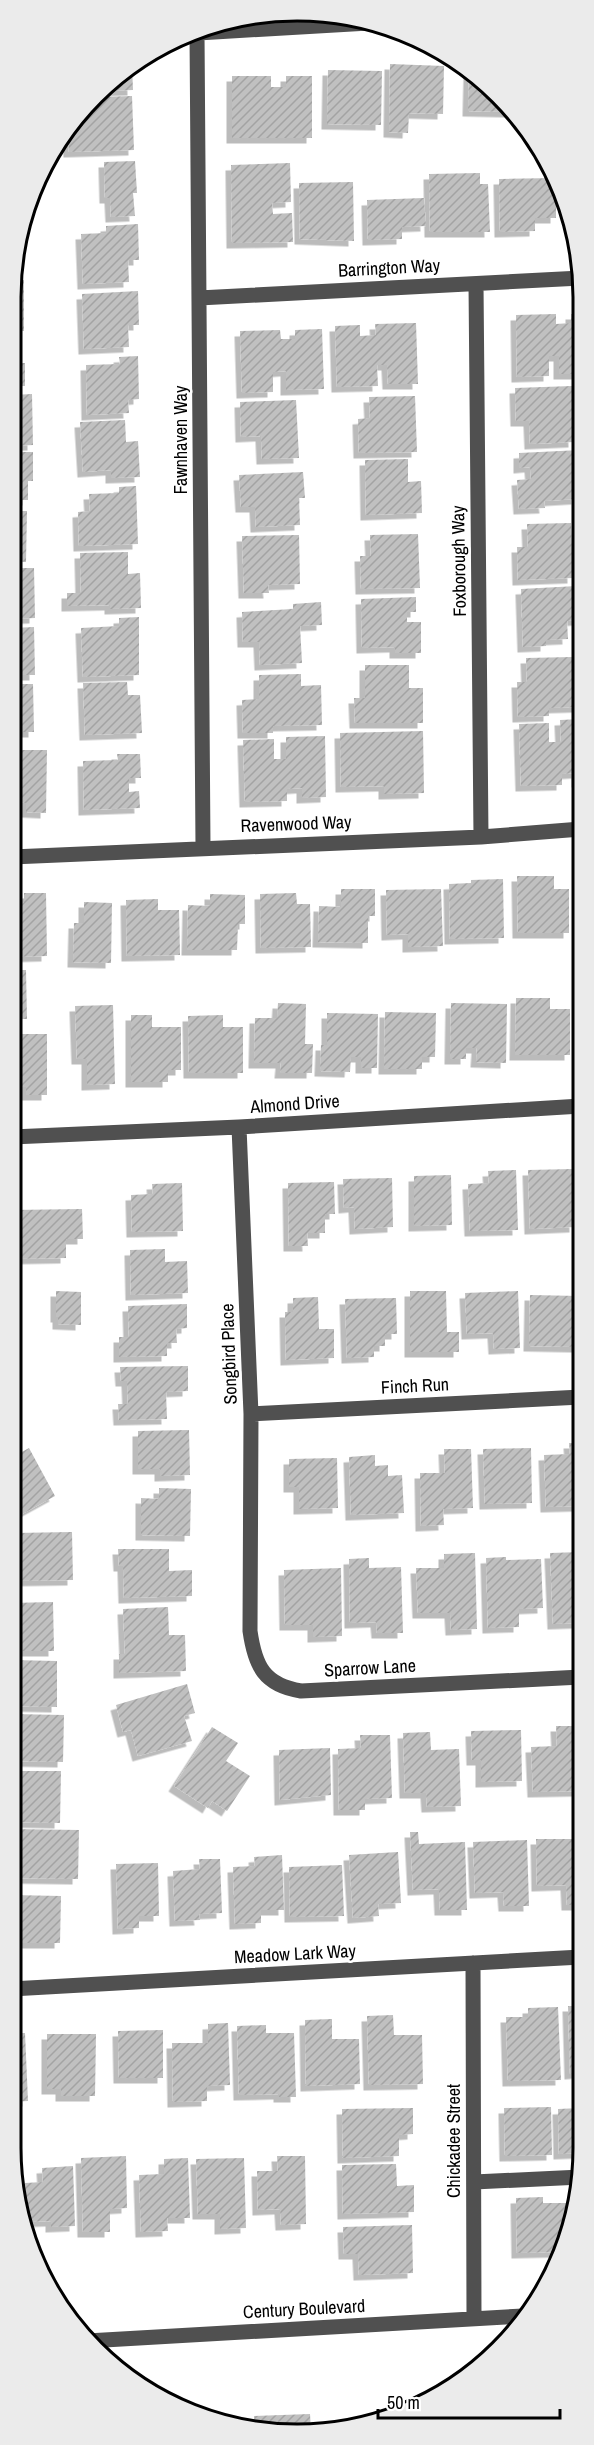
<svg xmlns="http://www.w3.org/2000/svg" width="594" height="2445" viewBox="0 0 594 2445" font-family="'Archivo Narrow',sans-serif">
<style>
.building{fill:url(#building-hatch);filter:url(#shadow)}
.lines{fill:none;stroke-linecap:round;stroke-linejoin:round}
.minor{stroke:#505050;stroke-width:15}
.labels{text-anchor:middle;stroke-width:5;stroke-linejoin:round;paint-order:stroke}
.street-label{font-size:18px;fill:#000;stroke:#fff}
.rim{fill:none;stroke:#000;stroke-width:3}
</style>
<defs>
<pattern id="building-hatch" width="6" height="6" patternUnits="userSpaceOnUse" patternTransform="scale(1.5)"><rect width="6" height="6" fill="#c0c0c0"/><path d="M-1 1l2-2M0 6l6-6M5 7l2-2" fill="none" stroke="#a3a3a3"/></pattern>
<filter id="shadow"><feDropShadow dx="-5.5" dy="5.5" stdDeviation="0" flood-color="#0004"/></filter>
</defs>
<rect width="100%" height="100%" fill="#fff"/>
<path class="building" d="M390,64l54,2 -1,48 -34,-1 -1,20 -19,-1z
M132,65l1,25 -29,1 19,-22z
M328,70l54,1 -1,54 -54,-1z
M469,72l31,23 12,17 -44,-1z
M232,76h39v11h15v-11h26v62h-80z
M132,96l2,54 -65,2 -1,-20 7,-8h8v-9l15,-18z
M135,161l2,32h-4l2,23 -24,1 -1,-19h-5l-1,-36z
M290,163l1,39 -19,1 1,11 19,-1 1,29 -61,1 -1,-78z
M480,173v11h8l2,48h-60l-1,-58z
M556,178v40h-21v13l-35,1 -1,-53z
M353,182l1,59 -54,-2 -1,-56z
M424,198l2,28 -24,1v12l-34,1 -1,-40z
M138,224l1,36h-11l1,22 -46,2 -2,-50 25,-1v-7z
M17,249h6l1,22h-11v-12z
M13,280h11v51h-11z
M138,291l1,34h-11l1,22 -45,2 -2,-55z
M556,314v10l15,-1v-9h10v60h-22v-18h-10v20l-32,1 -1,-62z
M416,323l2,61h-30l-1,-19h-10l1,21 -41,1 -2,-61 25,-1v11l16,-1 -1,-11z
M322,329l2,60 -38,1v-19l-13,1v20l-31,1 -2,-62 40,-1 1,9h14v-9z
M13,339h5v24h7v23h-12z
M138,356l1,43 -11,1 1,13 -42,2 -1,-50 34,-1 -1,-7z
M572,386l2,56 -44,2 -1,-23h-13l-1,-33z
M32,394l1,51 -20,1v-51z
M415,396l2,56 -58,1 -1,-34 12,-1 -1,-21z
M296,400l3,58 -37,1 -1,-23 -20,1 -1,-35z
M125,420l1,22 12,-1 2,36 -29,1v-8l-28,2 -3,-50z
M581,450v24h-5l1,25 -33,2 1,7 -26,1 -2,-29 14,-1 -1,-12 -11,1v-15z
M13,452h20v29h-5v19h-15z
M408,459v23l13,-1 1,32 -56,2 -1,-55z
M303,472l2,26h-6l1,27 -44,2 -1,-20h-14l-2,-32z
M136,486l2,58 -59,2 -1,-34 12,-1 -1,-17 30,-1v-6z
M13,511h14l-1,51 -13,-1z
M571,523l2,55 -55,2 -1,-33h11l-1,-23z
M418,534l2,54 -59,1 -1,-33h11l-1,-21z
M299,535l1,49 -32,1 1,8h-25l-2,-57z
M128,552v22l12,-1 1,35 -31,1v-4l-43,1v-13h14l-1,-40z
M13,568h21l1,50 -22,1z
M577,586l2,34 -12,1 1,18 -22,1v6l-23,1 -2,-58z
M416,597v15h-9v10h14v31h-26v-6l-33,1 -1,-49z
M321,602l1,23 -22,1 2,37 -42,2 -1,-23h-16l-1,-30 51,-3v-5z
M139,617v58l-56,2 -2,-49 38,-2v-8z
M34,627l1,48h-23l1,-47z
M572,657l1,30h8v20l-32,1v8l-31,1 -1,-35h10l-1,-24z
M365,665h44v23h14v35h-68l-1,-25h11z
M301,674v12l20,-1 1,40 -49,1v7h-30l-1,-33 17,-1v-24z
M127,682l1,13h12l2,38 -57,2 -2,-52z
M12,684h21l1,48h-22z
M581,719v63h-4v-9l-15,1v11l-41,1 -2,-62 30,-1v19h12l-1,-22z
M423,731l1,62 -40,1v-8l-43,1 -1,-54z
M325,736l1,61 -24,1v-10l-15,1v12l-42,1 -2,-62 31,-1v20h12v-22z
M12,750h35l-1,63 -20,-1v-9l-14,-1z
M117,754h23l1,24h-12v14l10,-1 1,17 -56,2 -1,-49 35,-1z
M517,876h37v13h15v44h-51z
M503,879l1,59 -54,1 -1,-55 22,-1v-3z
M341,889h34v27h-7v27l-50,-1 1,-36 22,1z
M441,889l2,57 -35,1v-13l-21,1 -1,-45z
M24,893h22l1,63 -35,1v-53l12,-1z
M296,893l1,11h13l1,43 -50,1 -1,-54z
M210,894l35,1v29h-7l-1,26h-50l1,-45 22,1z
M158,899v11h21l1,45 -53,1 -1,-56z
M84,902l28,1 -1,60 -38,-1 1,-39h10z
M12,970h14l1,49h-15z
M516,998h34v11h20v46h-55z
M278,1003l28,1 -1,40h8l-1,29h-32l1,-10h-27l1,-45h22z
M451,1003l56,1 -1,59 -30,-1 1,-14h-11v11h-16z
M113,1005l2,79 -28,1v-26h-10l-2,-53z
M385,1012l51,1 -1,44h-13v12h-38z
M327,1013l51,1 -1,54h-16v-11h-10l-1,15 -30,-1 1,-26h6z
M131,1015h21v12h29v43h-13v12h-37z
M223,1015v12h20v46h-54l-1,-57z
M12,1034h35v61h-21v-8h-14z
M573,1169l2,58 -45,2 -2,-59z
M516,1170l2,60 -48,1 -2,-47 21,-1 -1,-12z
M451,1175l1,50 -38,1v-50z
M392,1178l1,49 -38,2 -1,-22 -10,1 -1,-29z
M334,1182l1,32h-10v19h-18l1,13h-19l-1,-63z
M182,1183l1,48 -51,1 -1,-37 22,-1 -1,-10z
M82,1209l1,30h-17v19l-54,1v-49z
M165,1249v13l22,-1 1,32 -57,2 -1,-45z
M56,1291l25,1v33l-23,-1v-7h-2z
M410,1291h36l1,41h12v20h-49z
M518,1291l2,57 -26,1 -1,-16 -26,1 -2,-41z
M530,1295l49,1 -1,51 -49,-1z
M318,1297l1,32h15v29l-48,2 -1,-48h8v-14z
M396,1298l1,36h-12v12h-11v11l-27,1 -2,-59z
M187,1304v24l-11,1 1,14h-10v13l-48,1v-20h10l-1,-31z
M188,1366v25l-22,1 1,27 -48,1 -1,-16h10l-1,-23h-6l-1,-14z
M189,1430l1,45 -30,1v-7h-22v-38z
M569,1443h12v63l-35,1 -2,-52 26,-1z
M29,1448l26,48 -40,22 -4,-6v-54z
M531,1448l1,55 -47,1 -2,-55z
M444,1449h27l2,59 -30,1 1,16 -23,1 -1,-53h25z
M375,1455v11l13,-1v11l14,-1 2,38 -53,2 -2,-58z
M337,1458l1,50 -39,1v-22h-10v-28z
M159,1488l32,1 -1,47 -49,-1v-37l18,1z
M72,1532l1,48 -62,1v-28h4v-20z
M118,1549h51v22l23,-1v26l-68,2 -1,-32h-4z
M581,1552l-2,71 -26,1 -3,-71z
M475,1553l2,76 -26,1 -1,-17h-32l-2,-45h28v-14z
M506,1557v3l35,-1 2,49 -24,1v18l-31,1 -2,-70z
M369,1558v10l32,-1 2,66h-26l-1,-11 -26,1 -1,-64z
M341,1568l1,68 -29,1v-12h-28l-1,-55z
M53,1602l1,49h-43v-48z
M168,1607l1,28h16l1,36 -67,2v-19h6l-2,-45z
M11,1660l46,1v46l-46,-1z
M187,1684l8,29 -11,3 8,25 -54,15 -7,-26 -8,2 -7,-27z
M11,1714l53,1 -1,47 -52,-1z
M556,1726h25v65l-48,1 -2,-45 26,-1z
M212,1727l26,16 -12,18 24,15 -23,35 -15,-10 -4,7 -34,-22z
M521,1730l1,51 -41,1v-22h-9l-1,-29z
M430,1732l1,18 28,-1 2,57 -34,1 -1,-14h-21l-2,-60z
M360,1735h30l2,63 -27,1v11h-26l-1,-61 23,-1z
M330,1748l1,47 -51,5 -1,-50z
M11,1771h50l-1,52 -49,-1z
M11,1829l68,1 -1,49 -67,-1z
M410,1832h8l1,12 46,-2 2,68h-27l-1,-21 -26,1z
M536,1839h45v66h-14l-1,-20 -29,1z
M527,1840l2,66h-25l-1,-14 -28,1 -2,-51z
M398,1852l3,51 -23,1 1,12 -26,2 -4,-63z
M282,1855l2,55h-23v13l-26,1 -2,-57 22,-1 -1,-9z
M199,1859h21l2,54 -23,1 1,6 -25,1 -2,-50 27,-2z
M158,1863l1,53h-20v12l-21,1 -2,-65z
M342,1865l2,51 -54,1 -1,-50z
M11,1895l50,1 -1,47h-49z
M568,2006h13v67l-11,1z
M558,2007l3,73 -53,1 -2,-64h22v-9z
M393,2015l1,20h28l1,49 -54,1 -2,-69z
M332,2019v20h27l1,45 -54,2 -1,-66z
M228,2023l2,62 -23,1v15l-34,1 -1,-59h36v-19z
M266,2025v8h28l2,64h-17v-3l-40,1 -2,-69z
M163,2030v48h-44l-1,-47z
M11,2033h14l3,68 -17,1z
M47,2034h49l-1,62h-34v-7h-14z
M551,2107l1,48 -47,1 -1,-48z
M413,2108v26l-14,1v21l-56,2 -1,-49z
M581,2108v45l-22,1 -1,-45z
M126,2156l1,52 -17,1v23h-27l-2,-74z
M277,2156h28l1,68 -25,1 -1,-16 -22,1 -1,-39h21z
M188,2158l2,60h-23l1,13 -27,1 -2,-57 25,-1v-15z
M244,2158l2,70 -26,1v-15h-22l-2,-55z
M396,2164l1,22 17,-1v27l-71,2 -1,-49z
M73,2166l2,60 -24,1v-6l-25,1 -1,-39 18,-1 -1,-14z
M543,2197v6h25v20l-10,29 -41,1 -1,-55z
M412,2225l1,48 -54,2 -1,-21h-14l-1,-27z
M310,2414l1,17 -33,3 -23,-6 -1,-12z"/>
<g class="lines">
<path class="minor" d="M197,33l6,814
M198,33l171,-10
M476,284l5,553
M199,298l382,-20
M12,857l469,-20 100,-8
M239,1127l12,287 -1,217c5,35 14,54 51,60l280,-14
M12,1137l227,-10 342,-21
M251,1414l330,-17
M473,1963l1,355
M11,1989l570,-32
M474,2182l107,-5
M87,2341l436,-25"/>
</g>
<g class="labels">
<g class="street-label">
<text transform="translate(389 268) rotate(-3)" y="6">Barrington Way</text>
<text transform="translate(181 440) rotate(-90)" y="6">Fawnhaven Way</text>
<text transform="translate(459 561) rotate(-91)" y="6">Foxborough Way</text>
<text transform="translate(296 824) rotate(-2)" y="6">Ravenwood Way</text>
<text transform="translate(295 1104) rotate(-4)" y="6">Almond Drive</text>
<text transform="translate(229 1354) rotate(-92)" y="6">Songbird Place</text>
<text transform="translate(415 1386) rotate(-3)" y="6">Finch Run</text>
<text transform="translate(370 1668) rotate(-3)" y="6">Sparrow Lane</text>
<text transform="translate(295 1954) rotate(-3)" y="6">Meadow Lark Way</text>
<text transform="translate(454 2141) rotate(-90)" y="6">Chickadee Street</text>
<text transform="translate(304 2309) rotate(-3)" y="6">Century Boulevard</text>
</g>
</g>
<path d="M0 0H594V2445H0ZM297 21H297A276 276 0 0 1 573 297V2148A276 276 0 0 1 297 2424H297A276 276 0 0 1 21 2148V297A276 276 0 0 1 297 21Z" fill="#ebebeb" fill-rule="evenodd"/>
<path class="rim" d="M297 21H297A276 276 0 0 1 573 297V2148A276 276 0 0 1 297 2424H297A276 276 0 0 1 21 2148V297A276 276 0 0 1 297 21Z"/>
<path d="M378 2409v9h182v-9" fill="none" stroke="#000000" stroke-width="3"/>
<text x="387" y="2409" font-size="18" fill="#000000" stroke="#ffffff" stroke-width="4.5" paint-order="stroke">50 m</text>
</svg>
